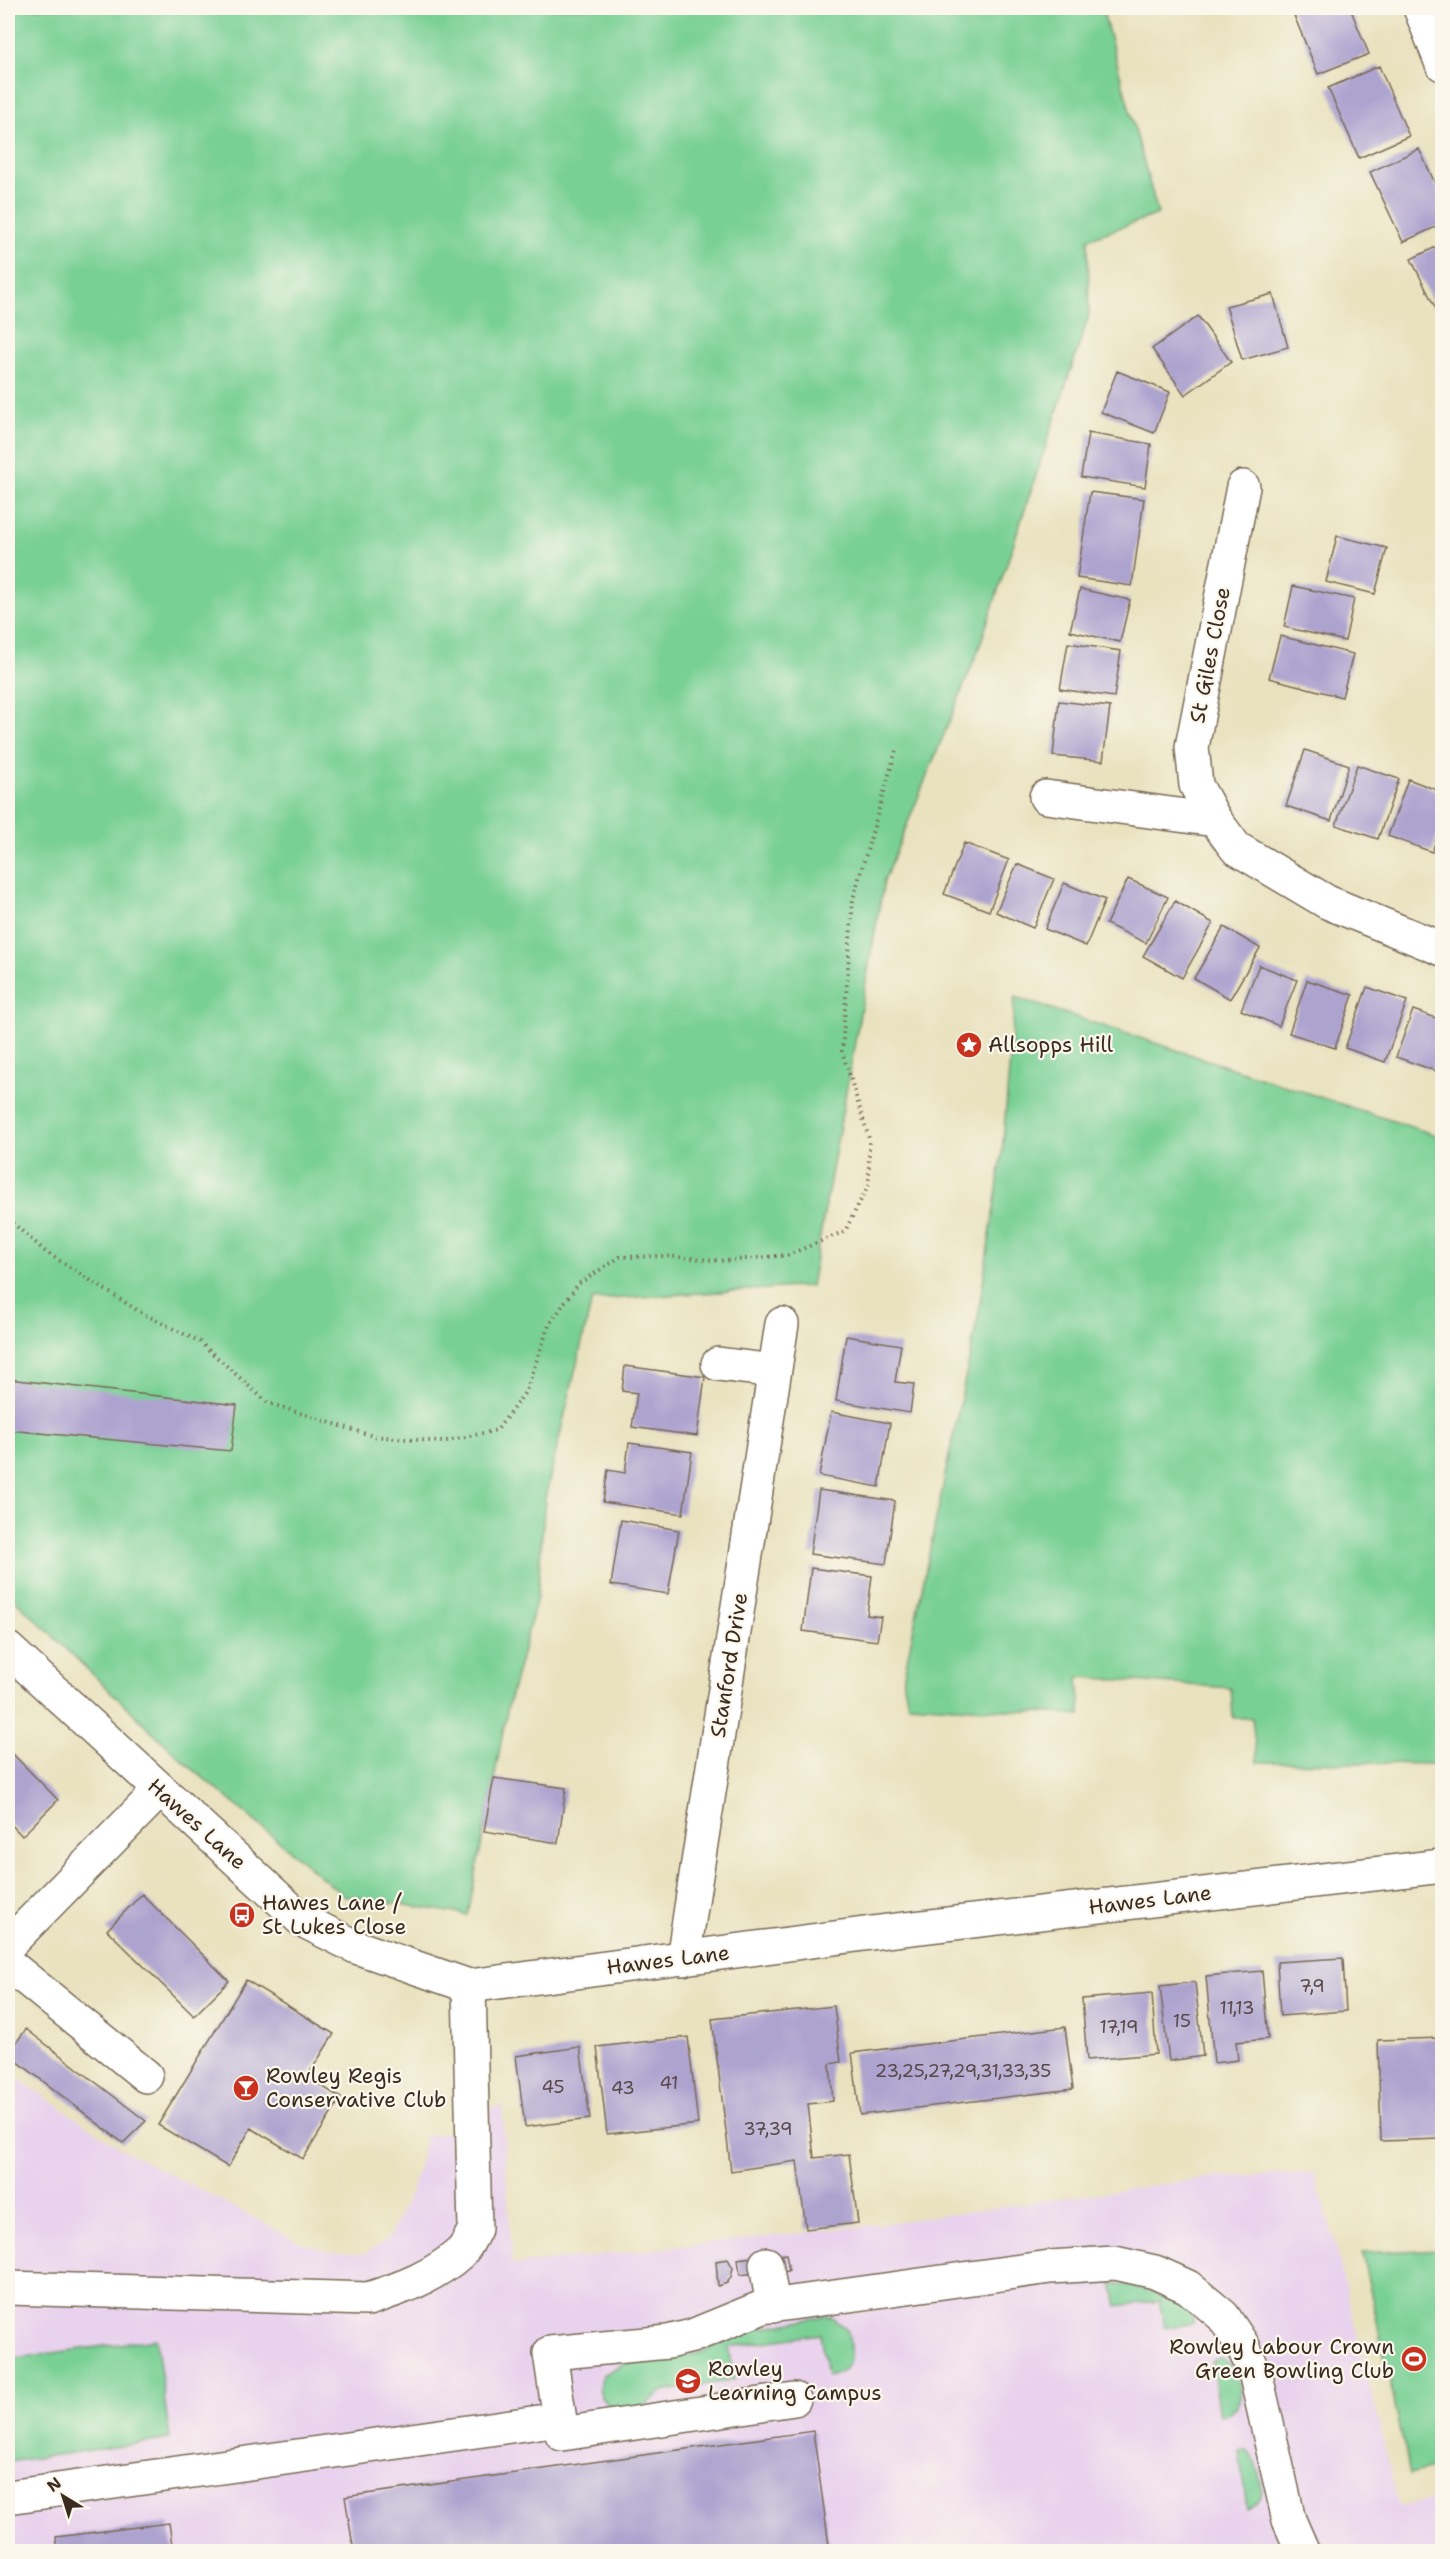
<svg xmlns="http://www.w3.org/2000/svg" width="1450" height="2559" viewBox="0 0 1450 2559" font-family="'Shantell Sans',sans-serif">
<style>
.built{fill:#e9d2ed}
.green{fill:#79d095;stroke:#5a7d5a;stroke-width:1.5}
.building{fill:#ada3cf}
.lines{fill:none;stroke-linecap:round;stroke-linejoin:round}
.minor-casing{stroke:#786a56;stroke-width:36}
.major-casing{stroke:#786a56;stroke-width:36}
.path{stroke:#786a56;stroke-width:4;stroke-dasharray:1.5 4.5;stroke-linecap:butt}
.minor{stroke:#fff;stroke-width:33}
.major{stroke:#fff;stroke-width:33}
.labels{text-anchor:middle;stroke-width:4.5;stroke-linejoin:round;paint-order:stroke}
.number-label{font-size:18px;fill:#58484a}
.street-label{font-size:21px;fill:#3b2a1e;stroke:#fbf7ec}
.poi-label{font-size:21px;fill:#3b2a1e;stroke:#fbf7ec;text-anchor:start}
</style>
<rect width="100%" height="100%" fill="#fbf7ec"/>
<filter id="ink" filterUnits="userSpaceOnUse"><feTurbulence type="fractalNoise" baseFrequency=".0167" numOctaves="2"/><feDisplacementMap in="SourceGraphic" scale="12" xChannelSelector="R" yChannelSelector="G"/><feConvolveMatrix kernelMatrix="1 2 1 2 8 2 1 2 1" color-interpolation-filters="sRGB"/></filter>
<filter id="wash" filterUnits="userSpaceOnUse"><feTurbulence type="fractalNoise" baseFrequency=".008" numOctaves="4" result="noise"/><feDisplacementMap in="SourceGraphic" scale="24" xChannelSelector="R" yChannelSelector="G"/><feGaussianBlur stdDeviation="1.35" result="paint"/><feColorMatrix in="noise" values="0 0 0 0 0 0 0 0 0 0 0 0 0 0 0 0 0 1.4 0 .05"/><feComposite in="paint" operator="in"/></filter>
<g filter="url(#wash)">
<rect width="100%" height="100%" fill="#e9e2bf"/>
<path class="built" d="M8,2072l114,77 180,94 29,9 33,2 24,-15 24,-49 14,-54 27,-4 -1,-17 50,-9 10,159 353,-39 349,-49 100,-4 19,63 66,271 43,-10v54h-1434z"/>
<path class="green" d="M8,8h1094l56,206 -70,25 1,76 -111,336 -94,230 -73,405 -219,14 -47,198 -8,100 -29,108 -40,209 -125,-20 -160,-134 -175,-168z
M1015,997l427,140v627l-185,-2 -5,-44h-19l-2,-30 -153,-11 3,38 -173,-11 -5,-24 75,-364 24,-162z
M1442,2249v216l-32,9 -48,-221z
M1112,2283c28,3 63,12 81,35v5l-28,5 -6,-27 -42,5z
M823,2316l9,2 16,13c3,24 8,40 -21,45l-7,-42 -91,13 5,33 -73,12 -17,14 -25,4 -11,-5 -7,-9 -2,-8 4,-13 20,-11 77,-11 51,-23z
M156,2339l14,100 -162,23v-103z
M1216,2359h7c21,15 29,51 -3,57l-8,-55z
M1246,2450c9,7 21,39 13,50 -2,4 -7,6 -12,8l-8,-57z"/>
<g id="blocks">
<path class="building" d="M1291,8h59l19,46 -51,20z
M1379,66l30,70 -50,22 -31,-70z
M1419,149l23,49v26l-39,18 -33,-70z
M1442,244v77l-31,-62z
M1273,294l15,53 -46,13 -16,-54z
M1198,316l33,46 -46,33 -33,-46z
M1117,371l53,21 -16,41 -53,-21z
M1088,433l63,11 -6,43 -64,-10z
M1090,492l54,7 -12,87 -55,-8z
M1337,536l50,12 -12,46 -49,-12z
M1293,586l61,13 -9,42 -61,-14z
M1080,589l50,11 -10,42 -50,-11z
M1280,636l73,18 -11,43 -73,-19z
M1068,643l53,8 -7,46 -54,-8z
M1059,701l51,6 -7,54 -50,-5z
M1305,750l44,15 -18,56 -45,-15z
M1357,765l42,14 -21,60 -42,-14z
M1408,779l34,13v31l-10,29 -44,-16z
M964,843l45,17 -20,51 -45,-17z
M1017,864l37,15 -21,49 -37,-16z
M1128,879l40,18 -22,46 -40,-19z
M1064,883l41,17 -19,46 -41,-17z
M1175,901l38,22 -31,55 -39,-22z
M1224,927l36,21 -30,51 -36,-21z
M1259,965l38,15 -18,46 -38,-16z
M1307,980l46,15 -18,53 -46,-15z
M1367,987l40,14 -22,61 -40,-14z
M1413,1010l29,10v33l-6,18 -40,-14z
M846,1336l55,9 -6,37 19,2 -4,29 -74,-12z
M625,1366l80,11 -8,59 -65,-9 5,-34 -15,-2z
M8,1379l229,26 -6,46 -223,-21z
M831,1412l59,11 -11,64 -60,-11z
M629,1443l63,9 -9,62 -80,-12 5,-32 17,3z
M819,1490l76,11 -9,63 -76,-10z
M621,1520l58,10 -11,64 -57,-9z
M811,1568l61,8 -5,39 14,2 -4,24 -74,-10z
M8,1749l50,51 -36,36 -14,-15z
M494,1778l72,10 -8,55 -74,-12z
M142,1894l87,87 -35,35 -87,-86z
M1343,1958l3,53 -66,5 -3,-54z
M1262,1971l6,68 -32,3 2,18 -24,3 -8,-87z
M246,1980l88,54 -27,43 34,21 -38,61 -52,-31 -23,39 -70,-42z
M1195,1982l8,74 -34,5 -9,-75z
M1152,1993l4,61 -69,6 -5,-61z
M834,2006l7,56 -11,2 3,37 -25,3 6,54 35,-4 9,69 -52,6 -9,-68 -66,10 -19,-152z
M1065,2027l8,62 -213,26 -8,-62z
M26,2029l120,92 -23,22 -115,-89z
M688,2037l10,87 -91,10 -10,-87z
M1442,2038v101l-61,2 -3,-101z
M580,2047l10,72 -65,8 -9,-71z
M786,2254l3,17 -16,2 -3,-16z
M759,2256l3,16 -22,3 -2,-16z
M728,2259l5,9 -2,9 -4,6 -9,3 -2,-25z
M813,2431l17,121h-476l-9,-55z
M169,2523l4,29h-115l-2,-15z"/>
</g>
</g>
<g filter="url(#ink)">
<use href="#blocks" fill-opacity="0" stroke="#786a56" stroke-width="1.5"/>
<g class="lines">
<defs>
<path id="minor" d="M1420,8l22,56
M1046,797l169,23 21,28 91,54 115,47
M1215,820l-19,-35 -4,-38 51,-260
M718,1364l56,7
M8,1945l152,-155
M683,1959l99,-635
M8,1964l138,112
M766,2264l7,42
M8,2288l360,11c32,-10 67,-23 92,-46 7,-6 11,-17 15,-24l-6,-243
M794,2399l-232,35 -12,-81 118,-11 24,-6 71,-29 287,-40 65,-4 40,9 33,15 35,29 20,30 13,30 33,144 14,32
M8,2497l552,-78"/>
<path id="major" d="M8,1649l294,271 54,27 113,39 418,-55 555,-65"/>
</defs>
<use href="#minor" class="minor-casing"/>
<use href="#major" class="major-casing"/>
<path class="path" d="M8,1219l38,33 94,60 60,30 68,61 105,33 69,6 55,-12 29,-39 23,-66 29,-41 42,-27 45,-1 60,5 63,-6 57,-24 24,-47v-46l-27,-87 11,-152 43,-149"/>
<use href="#minor" class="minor"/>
<use href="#major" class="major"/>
</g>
</g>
<defs>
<symbol id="sight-disc" viewBox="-11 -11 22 22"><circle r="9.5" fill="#c8321e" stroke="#fbf7ec"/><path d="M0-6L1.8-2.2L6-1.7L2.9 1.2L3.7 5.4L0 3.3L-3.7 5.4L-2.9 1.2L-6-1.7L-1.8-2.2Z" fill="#fff"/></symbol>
<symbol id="bus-disc" viewBox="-11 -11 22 22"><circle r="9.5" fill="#c8321e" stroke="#fbf7ec"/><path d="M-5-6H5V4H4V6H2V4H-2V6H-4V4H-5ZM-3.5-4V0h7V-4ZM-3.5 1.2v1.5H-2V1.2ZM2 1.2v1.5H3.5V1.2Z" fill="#fff"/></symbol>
<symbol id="bar-disc" viewBox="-11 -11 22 22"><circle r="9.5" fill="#c8321e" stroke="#fbf7ec"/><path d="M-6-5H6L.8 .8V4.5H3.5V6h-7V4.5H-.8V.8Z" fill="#fff"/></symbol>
<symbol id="stadium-disc" viewBox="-11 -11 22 22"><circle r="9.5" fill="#c8321e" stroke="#fbf7ec"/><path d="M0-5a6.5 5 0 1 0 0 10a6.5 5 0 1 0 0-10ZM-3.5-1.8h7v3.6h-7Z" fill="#fff"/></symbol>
<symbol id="school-disc" viewBox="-11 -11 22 22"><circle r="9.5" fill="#c8321e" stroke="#fbf7ec"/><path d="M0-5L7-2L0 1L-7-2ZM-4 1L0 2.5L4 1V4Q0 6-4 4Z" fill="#fff"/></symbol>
</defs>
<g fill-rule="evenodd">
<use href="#sight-disc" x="954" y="1030" width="30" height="30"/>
<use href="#bus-disc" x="227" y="1900" width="30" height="30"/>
<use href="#bar-disc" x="231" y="2073" width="30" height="30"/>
<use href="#stadium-disc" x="1399" y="2344" width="30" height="30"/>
<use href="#school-disc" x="673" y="2366" width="30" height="30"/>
</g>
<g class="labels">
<g class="number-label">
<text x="1312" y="1992">7,9</text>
<text x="1237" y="2014">11,13</text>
<text x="1182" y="2027">15</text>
<text x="1119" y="2033">17,19</text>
<text x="963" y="2077">23,25,27,29,31,33,35</text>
<text x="669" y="2089">41</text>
<text x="553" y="2093">45</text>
<text x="623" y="2094">43</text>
<text x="768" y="2135">37,39</text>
</g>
<g class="street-label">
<text transform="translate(1210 655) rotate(-79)" y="7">St Giles Close</text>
<text transform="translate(729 1665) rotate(-81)" y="7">Stanford Drive</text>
<text transform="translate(197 1824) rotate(42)" y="7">Hawes Lane</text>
<text transform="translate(1150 1900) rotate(-7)" y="7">Hawes Lane</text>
<text transform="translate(668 1960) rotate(-7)" y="7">Hawes Lane</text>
</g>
<g class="poi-label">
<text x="988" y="1052">Allsopps Hill</text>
<text x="262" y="1910">Hawes Lane /<tspan x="262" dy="24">St Lukes Close</tspan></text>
<text x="266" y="2083">Rowley Regis<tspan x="266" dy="24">Conservative Club</tspan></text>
<text x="1394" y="2354" text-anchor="end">Rowley Labour Crown<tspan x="1394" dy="24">Green Bowling Club</tspan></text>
<text x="708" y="2376">Rowley<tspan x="708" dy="24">Learning Campus</tspan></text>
</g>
</g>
<rect width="1450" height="2559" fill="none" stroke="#fbf7ec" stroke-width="30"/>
<g transform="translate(63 2496) rotate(322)" stroke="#fbf7ec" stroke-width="4.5" paint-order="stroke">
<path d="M0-4.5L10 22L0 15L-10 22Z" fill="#3b2a1e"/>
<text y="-9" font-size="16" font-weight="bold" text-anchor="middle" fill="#3b2a1e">N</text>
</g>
</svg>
